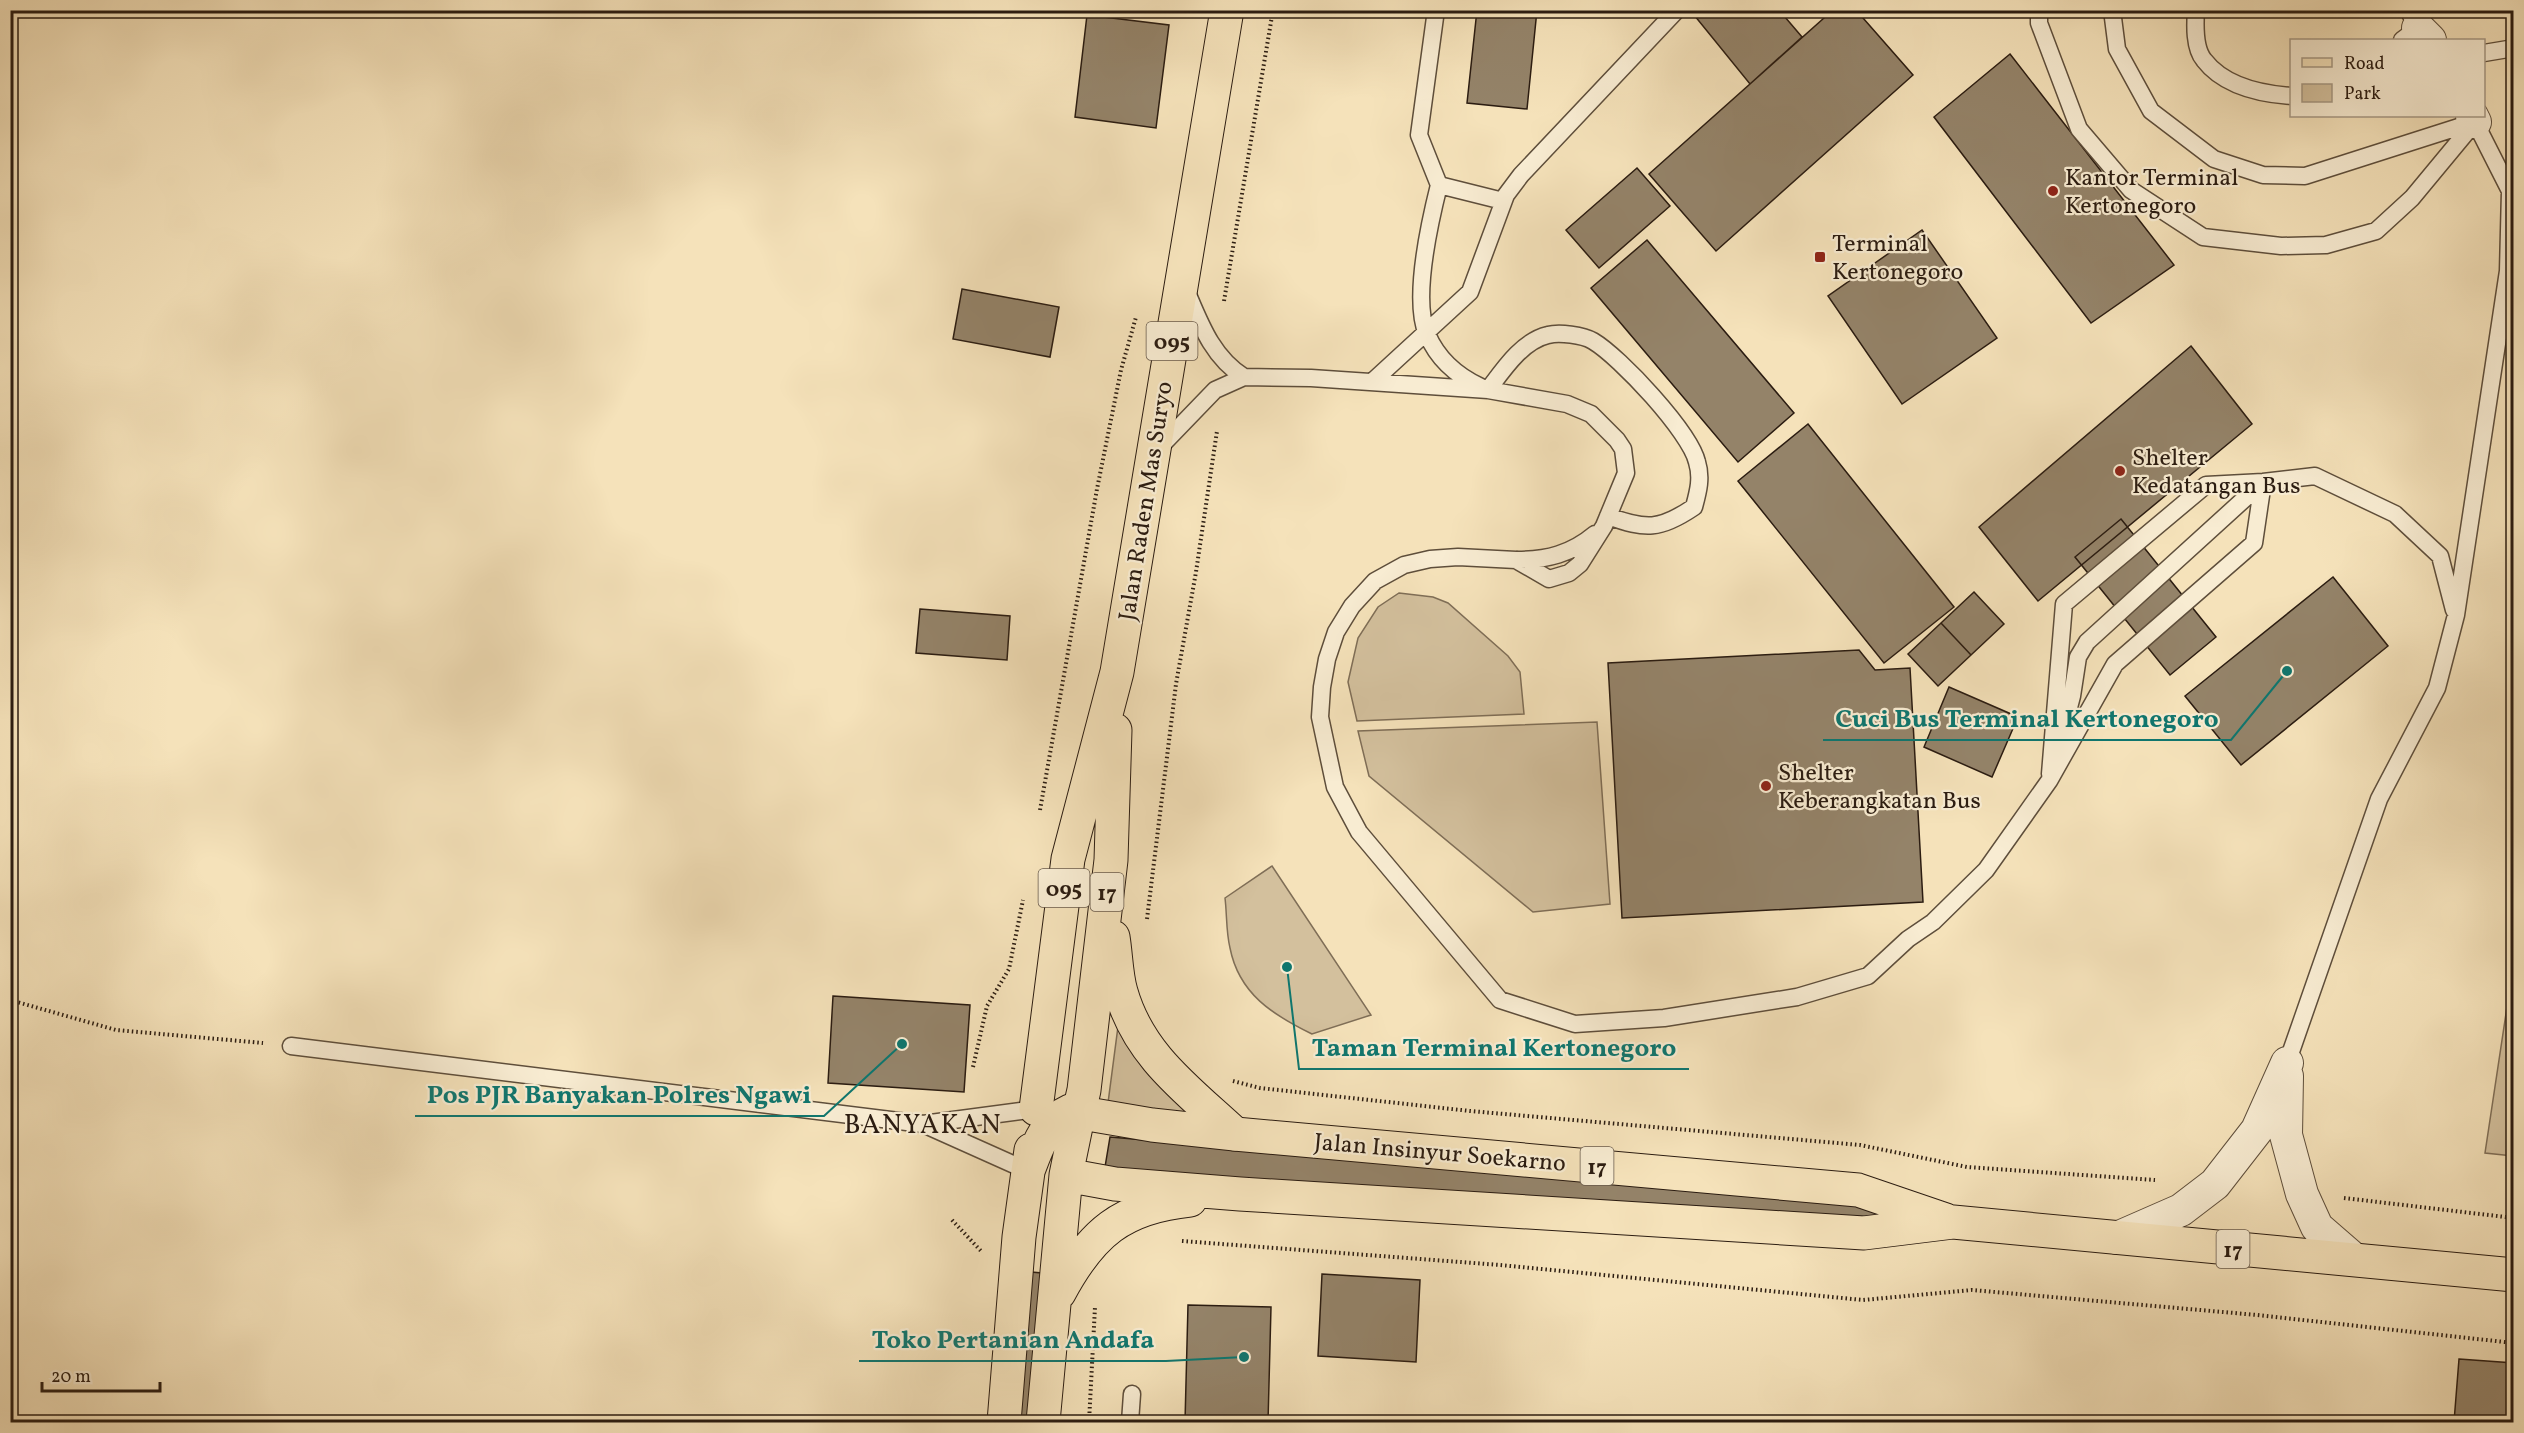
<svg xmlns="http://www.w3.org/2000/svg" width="2524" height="1433" viewBox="0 0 2524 1433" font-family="Vollkorn,serif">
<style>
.green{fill:#d3c09d;stroke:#7f6e57;stroke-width:1.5}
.building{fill:#948369;stroke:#2b1c11;stroke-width:1.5}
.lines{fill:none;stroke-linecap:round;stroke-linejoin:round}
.lane-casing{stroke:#5e4e3b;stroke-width:19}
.street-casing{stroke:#5e4e3b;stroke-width:34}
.primary-casing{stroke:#2b1c11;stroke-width:35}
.highway-casing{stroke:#2b1c11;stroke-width:35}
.path{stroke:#2b1c11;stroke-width:4;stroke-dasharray:1.5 3;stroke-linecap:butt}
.lane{stroke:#f8ecd2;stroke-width:16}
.street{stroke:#f8ecd2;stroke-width:32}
.primary{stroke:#f5e2ba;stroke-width:33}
.highway{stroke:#f5e2ba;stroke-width:33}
.poi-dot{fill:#8f2418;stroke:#f8ecd2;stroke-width:2}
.labels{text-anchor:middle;stroke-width:4.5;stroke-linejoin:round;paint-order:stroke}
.shield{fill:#f8ecd2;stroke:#685a4b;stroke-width:1.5}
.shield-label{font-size:22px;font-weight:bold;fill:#2b1c11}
.poi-label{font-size:24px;fill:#2b1c11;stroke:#f8ecd2;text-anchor:start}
.street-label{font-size:24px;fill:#2b1c11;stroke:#f8ecd2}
.quarter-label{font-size:27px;letter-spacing:1.5px;fill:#2b1c11;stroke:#f8ecd2}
.leader{fill:none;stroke:#0f766e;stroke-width:2}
.callout-dot{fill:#0f766e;stroke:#f8ecd2;stroke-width:2}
.callout-label{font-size:26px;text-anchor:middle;font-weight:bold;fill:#0f766e;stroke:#f8ecd2;stroke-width:4.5;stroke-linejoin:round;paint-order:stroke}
</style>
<rect width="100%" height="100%" fill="#f5e2ba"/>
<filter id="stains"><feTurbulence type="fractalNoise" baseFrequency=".00333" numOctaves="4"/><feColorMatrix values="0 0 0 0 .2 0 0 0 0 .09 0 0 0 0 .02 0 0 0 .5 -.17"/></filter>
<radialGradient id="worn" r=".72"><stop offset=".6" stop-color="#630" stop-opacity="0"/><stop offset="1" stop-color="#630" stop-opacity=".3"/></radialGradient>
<path class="green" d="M1399,593l34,4 15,6 60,53 12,16 4,42 -167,7 -9,-39 10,-44 20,-31z
M1597,722l13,182 -77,8 -164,-136 -11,-45z
M1272,866l99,149 -59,19c-39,-19 -73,-40 -82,-86 -4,-16 -3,-34 -5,-50z
M2513,967v189l-28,-3z
M1119,1019l75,98 -86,-14z"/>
<path class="building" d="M1477,10h60l-10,99 -60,-6z
M1690,10h89l23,27 -52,47z
M1833,10h23l57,65 -197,176 -67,-77z
M1087,15l82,10 -13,103 -81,-11z
M2010,54l164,211 -83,58 -157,-206z
M1637,168l33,38 -71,62 -33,-38z
M1922,230l75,108 -95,66 -74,-108z
M1647,240l147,173 -56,49 -147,-174z
M962,289l97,18 -9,50 -97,-18z
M2191,346l61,78 -214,177 -59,-74z
M1808,424l146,183 -70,56 -146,-182z
M2121,519l95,118 -46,38 -95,-118z
M2333,577l55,69 -147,119 -56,-69z
M1974,592l30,32 -33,31 -30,-32z
M920,609l90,7 -3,44 -91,-7z
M1941,623l30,32 -33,31 -30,-32z
M1859,650l16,20 35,-2 13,234 -301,16 -14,-255z
M1949,687l69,30 -26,60 -68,-30z
M833,996l137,9 -6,87 -136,-9z
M1110,1137l746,65 30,13 -32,5 -635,-43 -114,-10z
M1031,1272l11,1 -13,149h-10z
M1322,1274l98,6 -4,82 -98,-6z
M1188,1305l83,2 -3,115h-83z
M2459,1359l55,4v59h-60z"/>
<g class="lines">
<defs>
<path id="lane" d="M1436,10l-17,125 20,50 64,16
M2039,10v13l40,106 52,61 72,47 78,9 45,-1 50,-14 36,-33 63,-76
M2112,10l5,39 34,62 63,48 49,16 42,1 169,-54
M2196,10c-1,15 -2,38 8,50 20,26 57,34 88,36
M2402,40l16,-12 -10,-18
M2484,53l30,-5
M1439,185c-9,36 -27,114 -12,149 11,26 30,42 54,53
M1186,290c14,33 26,67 58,87
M1372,382l98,-90 36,-97 15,-20 156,-165
M1488,390c15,-20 34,-49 60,-55 11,-3 35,0 45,6 27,16 97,91 104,121 5,16 1,30 -3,45 -34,23 -48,23 -86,9
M1159,448l56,-58 29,-13 67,1 177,12 79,14 24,10 26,26 6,9 3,24 -22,53 -24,38 -11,9 -20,6 -33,-19 -58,-3 -28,2 -26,6 -29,16 -23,25 -16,26 -9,27 -5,28 -2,30 15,70 24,45 141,168 75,24 89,-6 133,-21 71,-21 40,-37 25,-17 53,-52 63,-89 66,-117 139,-121 9,-61
M1517,560c30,0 54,-6 78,-26
M2061,738l11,-42 6,-39 9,-15 176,-160
M2050,774l14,-170 142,-119 57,-3 52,-6 80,38 45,42 14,54
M291,1046l632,78 113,-15
M2287,1063l92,-264 58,-111 19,-73 52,-344 2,-80 -35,-69
M923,1124l105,47
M1130,1422l2,-28"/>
<path id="street" d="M2418,28l12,12
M2472,116l3,6
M2287,1076l-1,59 16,59 15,33 38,33
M2117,1238l64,-28 34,-26 42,-54 30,-67"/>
<path id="primary" d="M1113,937c3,18 3,38 8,55 18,64 68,99 114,142
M1036,1109l32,-250 49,-187 110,-662
M1079,1112l5,-22 27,-230 4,-130"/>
<path id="highway" d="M1028,1171c9,-24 17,-49 42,-60l82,14 83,9 623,56 88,30
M1066,1175l49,9 125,10 624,39 89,-11 561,53
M1059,1293c32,-60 63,-86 131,-93
M1004,1422l15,-185 12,-87
M1043,1422l23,-247 13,-63"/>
</defs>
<use href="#lane" class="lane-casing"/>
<use href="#street" class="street-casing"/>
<use href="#primary" class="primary-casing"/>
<use href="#highway" class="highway-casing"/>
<path class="path" d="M1224,301l49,-291
M1040,810l57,-321 24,-119 15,-53
M1147,919l29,-235 20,-112 21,-141
M10,1000l106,30 147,13
M973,1067l14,-61 22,-37 14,-69
M1233,1081l27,7 210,23 390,34 107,22 188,13
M2344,1198l170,20
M952,1220l29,31
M1182,1241l318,24 363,35 109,-10 285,25 257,28
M1089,1422l6,-115"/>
<use href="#lane" class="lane"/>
<use href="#street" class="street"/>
<use href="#primary" class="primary"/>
<use href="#highway" class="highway"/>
</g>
<g class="poi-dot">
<circle cx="2053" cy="191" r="6"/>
<rect x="1814" y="251" width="12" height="12" rx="3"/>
<circle cx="2120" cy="471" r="6"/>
<circle cx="1766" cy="786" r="6"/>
</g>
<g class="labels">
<g class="shield">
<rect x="1146.5" y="322" width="51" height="38" rx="4.5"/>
<rect x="1038.5" y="869" width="51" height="38" rx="4.5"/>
<rect x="1090.5" y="873" width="33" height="38" rx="4.5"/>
<rect x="1580.5" y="1147" width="33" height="38" rx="4.5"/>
<rect x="2216.5" y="1230" width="33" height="38" rx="4.5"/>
</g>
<g class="shield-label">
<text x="1172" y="349">095</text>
<text x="1064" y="896">095</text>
<text x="1107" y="900">17</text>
<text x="1597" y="1174">17</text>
<text x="2233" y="1257">17</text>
</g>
<g class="poi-label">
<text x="2065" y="185">Kantor Terminal<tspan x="2065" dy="28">Kertonegoro</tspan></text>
<text x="1832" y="251">Terminal<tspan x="1832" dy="28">Kertonegoro</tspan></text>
<text x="2132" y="465">Shelter<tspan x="2132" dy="28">Kedatangan Bus</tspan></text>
<text x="1778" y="780">Shelter<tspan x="1778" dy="28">Keberangkatan Bus</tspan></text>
</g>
<g class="street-label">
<text transform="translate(1145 501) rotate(-81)" y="8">Jalan Raden Mas Suryo</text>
<text transform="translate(1440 1152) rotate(5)" y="8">Jalan Insinyur Soekarno</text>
</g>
<g class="quarter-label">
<text x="923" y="1133">BANYAKAN</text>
</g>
</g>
<path class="leader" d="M2287 671L2231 740H1823M1287 967L1299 1069H1689M902 1044L824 1116H415M1244 1357L1166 1361H859"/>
<g class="callout-dot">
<circle cx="2287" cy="671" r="6"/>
<circle cx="1287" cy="967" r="6"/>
<circle cx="902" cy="1044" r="6"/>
<circle cx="1244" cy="1357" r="6"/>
</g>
<g class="callout-label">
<text x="2027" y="727">Cuci Bus Terminal Kertonegoro</text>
<text x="1494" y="1056">Taman Terminal Kertonegoro</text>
<text x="619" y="1103">Pos PJR Banyakan Polres Ngawi</text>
<text x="1013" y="1348">Toko Pertanian Andafa</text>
</g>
<rect width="2524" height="1433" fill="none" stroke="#f5e2ba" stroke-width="36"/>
<rect x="12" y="12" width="2500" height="1409" fill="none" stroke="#2b1c11" stroke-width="3"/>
<rect x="18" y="18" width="2488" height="1397" fill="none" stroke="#2b1c11" stroke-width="1.5"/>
<rect x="2290" y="39" width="195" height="78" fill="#f8ecd2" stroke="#a69985" stroke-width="1.5"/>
<rect x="2302" y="58" width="30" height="9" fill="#f5e2ba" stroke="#a69985" stroke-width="1.5"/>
<text x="2344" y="69" font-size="18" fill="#2b1c11">Road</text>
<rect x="2302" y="84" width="30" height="18" fill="#d3c09d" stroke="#a69985" stroke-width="1.5"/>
<text x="2344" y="99" font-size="18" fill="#2b1c11">Park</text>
<path d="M42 1382v9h118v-9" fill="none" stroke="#2b1c11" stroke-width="3"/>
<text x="51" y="1382" font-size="18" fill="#2b1c11" stroke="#f8ecd2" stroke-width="4.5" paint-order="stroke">20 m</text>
<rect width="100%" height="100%" filter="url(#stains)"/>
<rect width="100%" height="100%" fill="url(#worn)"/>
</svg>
